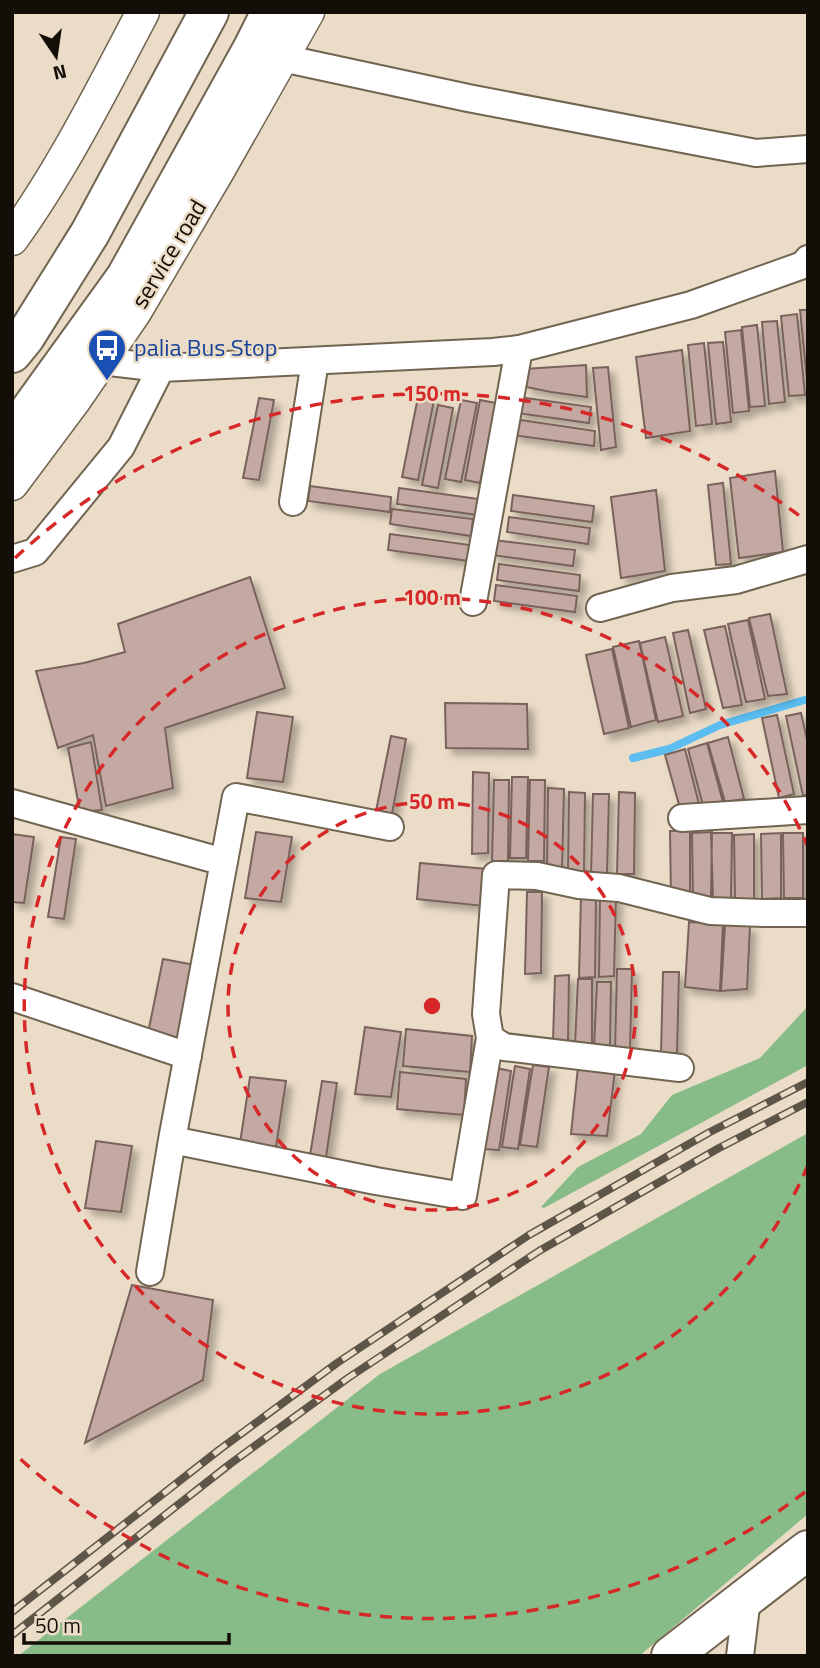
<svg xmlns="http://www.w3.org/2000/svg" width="820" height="1668" viewBox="0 0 820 1668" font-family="'Titillium Web',sans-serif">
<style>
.green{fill:#87bb87}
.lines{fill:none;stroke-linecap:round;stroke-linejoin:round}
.stream{stroke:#5bbdf0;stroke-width:8}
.building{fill:#c4a9a3;stroke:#7a625c;stroke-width:2;filter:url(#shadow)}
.minor-casing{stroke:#716451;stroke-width:30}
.tertiary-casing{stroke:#716451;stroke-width:35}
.primary-casing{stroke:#716451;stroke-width:42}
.trunk-casing{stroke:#716451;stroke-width:42}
.minor{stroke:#fff;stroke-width:26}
.tertiary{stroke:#fff;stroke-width:32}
.primary{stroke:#fff;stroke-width:38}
.trunk{stroke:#fff;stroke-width:38}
.rail-casing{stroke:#5e5549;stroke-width:8}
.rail{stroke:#ebdcc7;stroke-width:5;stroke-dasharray:16;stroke-linecap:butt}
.ring{fill:none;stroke:#d62828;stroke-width:3.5;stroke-dasharray:12 9}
.labels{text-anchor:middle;stroke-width:5;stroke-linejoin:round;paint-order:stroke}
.street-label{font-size:24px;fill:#130e07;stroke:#ebdcc7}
.transit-label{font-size:24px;fill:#164399;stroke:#ebdcc7;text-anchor:start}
.centre{fill:#d62828;stroke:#ebdcc7;stroke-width:3.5}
.ring-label{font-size:21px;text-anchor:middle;font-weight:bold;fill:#d62828;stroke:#ebdcc7;stroke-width:5;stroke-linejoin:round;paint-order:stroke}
</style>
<defs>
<filter id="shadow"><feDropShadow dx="6" dy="6" stdDeviation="3.5" flood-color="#0004"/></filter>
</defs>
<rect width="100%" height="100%" fill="#ebdcc7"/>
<path class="green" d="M808,1006v59l-264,143 -3,-1 37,-40 63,-33 31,-39 88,-37z
M808,1133v381l-169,142h-621l362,-282z"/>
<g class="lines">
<path class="stream" d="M633,758l36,-9 51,-24 88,-26"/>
</g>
<path class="building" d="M800,310h8v80z
M797,314l8,81 -16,1 -8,-80z
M777,321l8,81 -16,2 -7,-82z
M757,325l8,81 -15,1 -8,-80z
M741,330l8,81 -16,2 -8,-81z
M723,342l8,80 -15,2 -8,-81z
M704,343l8,81 -16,2 -8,-81z
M682,350l8,81 -44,7 -10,-81z
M586,365l1,32 -36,-5 -25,-5 -2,-18z
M608,367l8,80 -15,3 -8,-82z
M418,397l16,3 -16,80 -16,-3z
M519,397l72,10 -2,16 -72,-10z
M259,398l15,2 -15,80 -16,-2z
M461,400l16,3 -16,79 -16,-3z
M480,400l16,3 -16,80 -15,-3z
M438,405l15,3 -15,80 -16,-3z
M514,419l81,12 -1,15 -82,-11z
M775,471l8,81 -44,6 -9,-80z
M723,483l8,81 -15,1 -8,-80z
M310,486l81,11 -1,15 -82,-11z
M399,488l80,11 -1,16 -81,-11z
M656,490l9,81 -44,7 -10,-81z
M513,495l81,11 -2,16 -81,-11z
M392,509l81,10 -2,17 -81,-12z
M509,517l81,11 -2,16 -81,-12z
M390,534l80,11 -1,16 -81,-11z
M494,540l81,10 -2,16 -81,-11z
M499,564l81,11 -1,16 -82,-11z
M250,577l35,111 -120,40 8,60 -67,18 -13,-71 -35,13 -22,-77 48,-8 41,-11 -7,-28z
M496,585l81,11 -2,16 -81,-11z
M770,614l17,80 -19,2 -19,-78z
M748,620l17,79 -19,3 -18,-78z
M725,626l17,79 -19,3 -19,-78z
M688,630l18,79 -16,4 -17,-80z
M665,637l18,79 -25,6 -18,-79z
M639,641l17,79 -25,7 -18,-80z
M612,649l17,79 -25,6 -18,-79z
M445,703l82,1 1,45 -82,-1z
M257,712l36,5 -10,65 -36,-4z
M801,713l7,31v50l-5,2 -17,-80z
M777,715l17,79 -15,4 -17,-80z
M391,736l15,3 -15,80 -16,-3z
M728,737l16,62 -19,3 -17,-59z
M91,742l11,68 -22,2 -12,-64z
M707,743l17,63 -20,3 -16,-60z
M685,749l16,63 -19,3 -17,-60z
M473,772l16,1 -1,80 -16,1z
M512,777h16l-2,81h-16z
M494,780h15l-1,81h-16z
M530,780h15l-1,81h-16z
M548,788l16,1 -2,81h-15z
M569,792l16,1 -1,81 -16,-1z
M619,792l16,1 -1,81h-17z
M593,794h16l-2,81 -16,1z
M670,831h20v64l-19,1z
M256,832l36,5 -11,65 -36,-4z
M712,832l-1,65 -18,1 -1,-65z
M711,833h21l-1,65 -18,1z
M781,833v65l-19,1 -1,-65z
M783,833h20v65h-19z
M12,834l22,3 -10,66 -12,-1z
M754,834v65l-19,1 -1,-65z
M61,837l15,2 -12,80 -16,-2z
M420,863l67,6 -3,37 -67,-7z
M527,892h15l-1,81 -16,1z
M600,895h16l-2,81 -15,1z
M581,896l15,1 -1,80 -16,1z
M689,922l34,2 -3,67 -35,-4z
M725,925l25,1 -3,63 -26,2z
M163,959l32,6 -19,83 -30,-5z
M617,969h15l-2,81h-15z
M663,972h16l-2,81 -16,1z
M569,975l-1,66h-15l2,-65z
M578,979h14v65h-17z
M597,982h14l-1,65h-16z
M365,1027l36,5 -10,65 -36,-3z
M406,1029l66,7 -2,36 -67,-6z
M533,1065l16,2 -12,80 -17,-2z
M515,1066l15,3 -12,80 -16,-2z
M578,1067l37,3 -8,66 -36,-2z
M496,1068l15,3 -12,79 -16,-1z
M400,1072l66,7 -2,36 -67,-6z
M250,1077l36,4 -10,66 -36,-4z
M322,1081l15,2 -12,81 -16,-2z
M96,1141l36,5 -11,66 -36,-4z
M132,1285l81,15 -10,80 -118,63z"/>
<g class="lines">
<defs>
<path id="minor" d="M282,58l186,40 288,55 52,-4
M84,359l77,9 332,-16 26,-3 172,-44 112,-40 5,-6
M293,502l22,-141
M12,559l23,-7 86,-105 40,-79
M473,602l46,-253
M600,608l72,-20 64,-8 72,-21
M12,803l212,59
M682,818l126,-8
M12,997l176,59
M680,1068l-176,-21 -14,-9 -4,-24 10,-139 41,1 42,9 40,3 91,23 53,2h45
M172,1140l204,41 87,15 27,-158
M150,1272l22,-132 64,-343 154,30
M740,1656l7,-58"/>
<path id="tertiary" d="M12,239c50,-69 91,-151 131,-227
M12,484l62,-83 61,-89 83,-141 90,-159"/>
<path id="primary" d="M671,1656l137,-106"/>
<path id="trunk" d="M12,353l13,-16 65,-104 119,-221
M12,435l114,-158 127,-229 18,-36"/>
</defs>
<use href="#minor" class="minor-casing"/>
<use href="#tertiary" class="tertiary-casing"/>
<use href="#primary" class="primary-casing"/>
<use href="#trunk" class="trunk-casing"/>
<use href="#minor" class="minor"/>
<use href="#tertiary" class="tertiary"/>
<use href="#primary" class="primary"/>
<use href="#trunk" class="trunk"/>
<defs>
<path id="rail" d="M12,1612l207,-162 118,-87 192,-128 181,-103 98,-50
M12,1635l218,-171 118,-86 191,-127 180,-103 89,-46"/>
</defs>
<use href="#rail" class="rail-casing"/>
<use href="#rail" class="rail"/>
</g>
<g class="ring">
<circle cx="432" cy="1006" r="204"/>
<path d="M808 1165A408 408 0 1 1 808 847"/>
<path d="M805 1492A612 612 0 0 1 15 1454M15 558A612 612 0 0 1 805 520"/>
</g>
<defs>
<symbol id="bus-pin" viewBox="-11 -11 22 30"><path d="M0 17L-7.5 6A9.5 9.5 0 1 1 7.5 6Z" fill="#1a4fb4" stroke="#ebdcc7"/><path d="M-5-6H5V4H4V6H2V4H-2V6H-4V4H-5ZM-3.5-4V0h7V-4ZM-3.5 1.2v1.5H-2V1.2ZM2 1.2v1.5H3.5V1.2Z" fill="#fff"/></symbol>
</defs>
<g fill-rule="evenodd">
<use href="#bus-pin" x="85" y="326" width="44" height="60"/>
</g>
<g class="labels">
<g class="street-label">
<text transform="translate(169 254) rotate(-59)" y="8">service road</text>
</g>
<g class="transit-label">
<text x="134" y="356">palia Bus Stop</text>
</g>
</g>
<circle cx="432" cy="1006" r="10" class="centre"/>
<g class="ring-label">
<text x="432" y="401">150 m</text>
<text x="432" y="605">100 m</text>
<text x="432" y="809">50 m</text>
</g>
<rect width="820" height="1668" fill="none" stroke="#130e07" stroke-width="28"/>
<g transform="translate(56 56) rotate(167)" stroke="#ebdcc7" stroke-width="5" paint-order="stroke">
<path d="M0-5L12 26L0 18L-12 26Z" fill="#130e07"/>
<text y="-10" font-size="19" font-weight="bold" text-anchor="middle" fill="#130e07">N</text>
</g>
<path d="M24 1633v10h205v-10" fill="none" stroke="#130e07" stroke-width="3.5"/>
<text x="35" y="1633" font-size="21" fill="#130e07" stroke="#ebdcc7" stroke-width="5" paint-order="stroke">50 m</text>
</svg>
